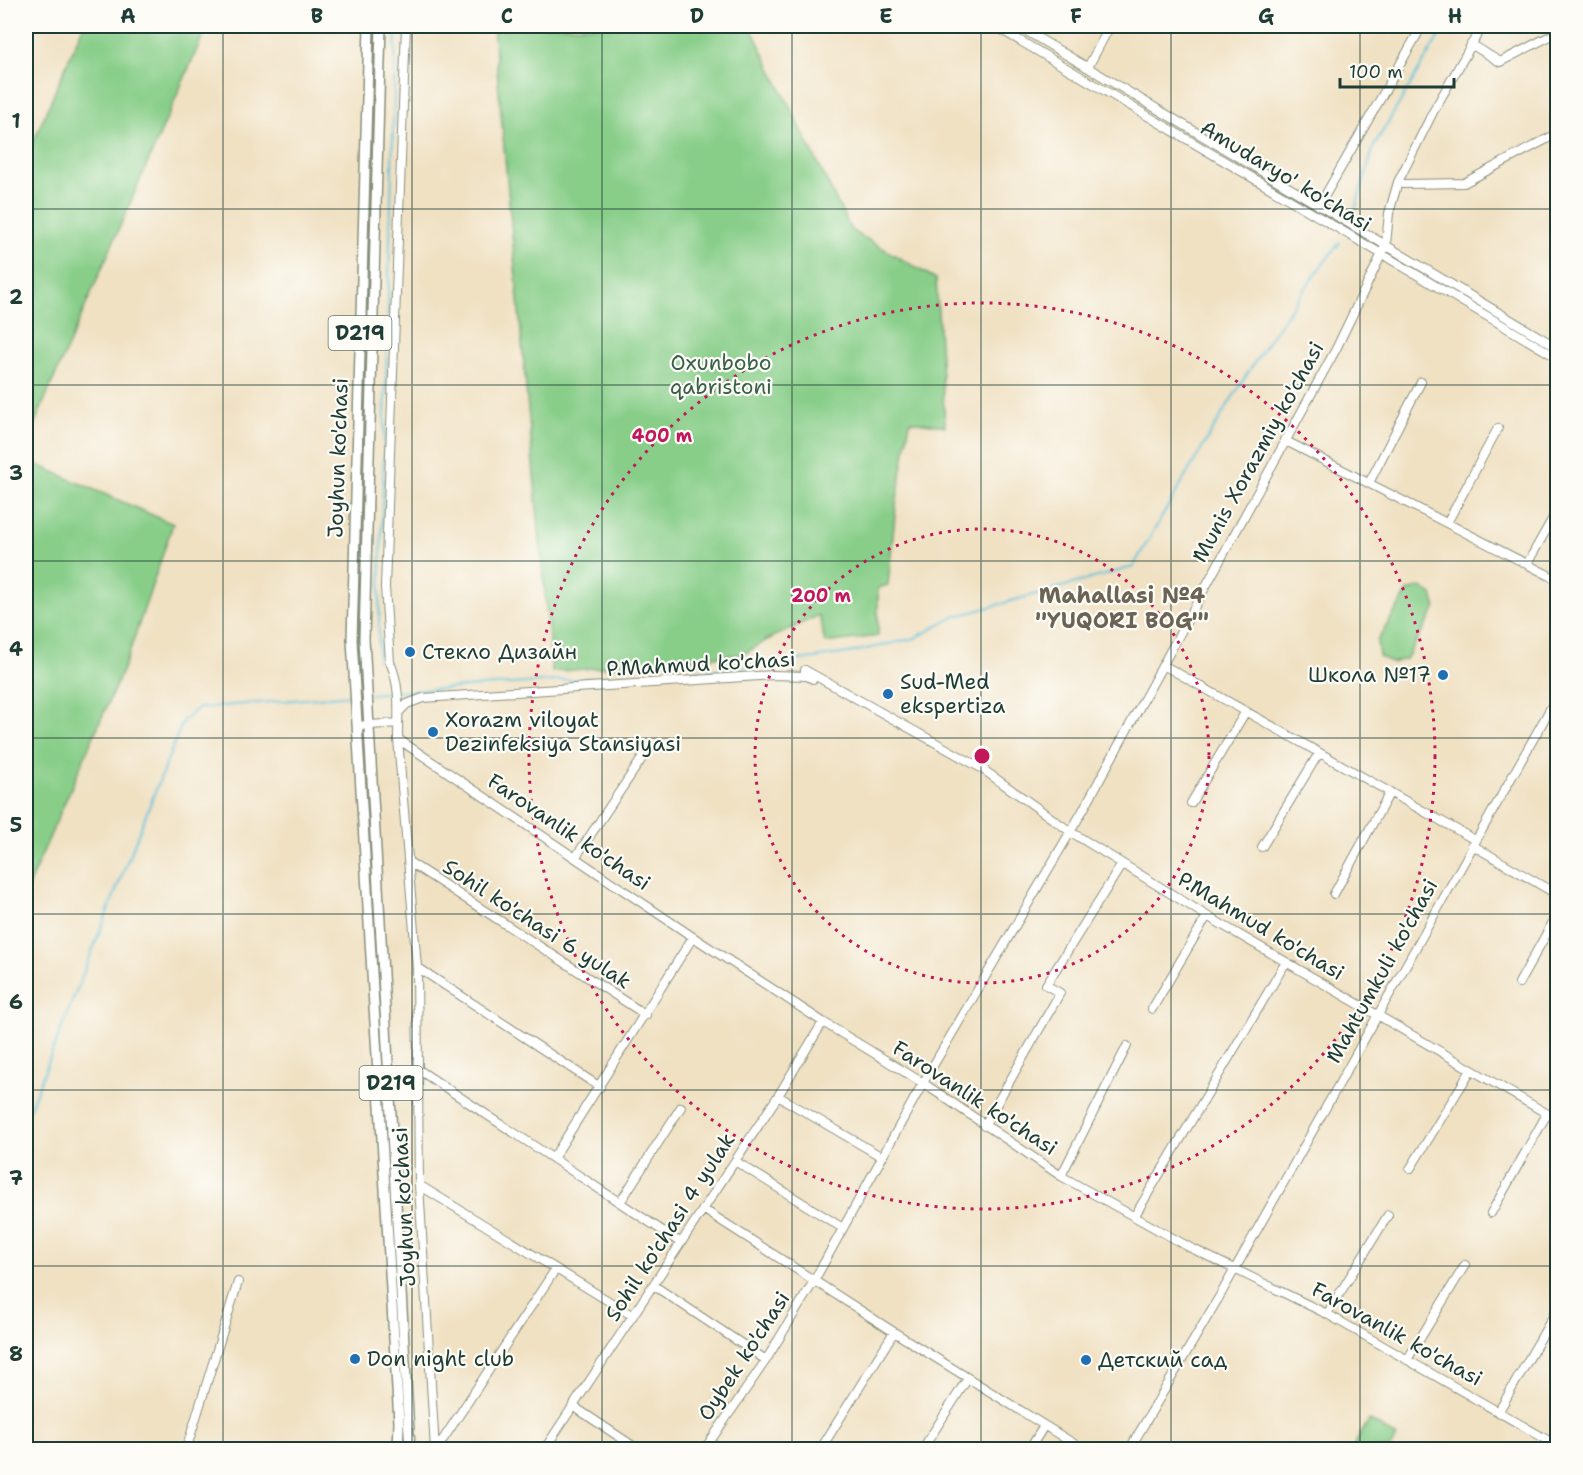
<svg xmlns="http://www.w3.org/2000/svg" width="1583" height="1475" font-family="'Shantell Sans',sans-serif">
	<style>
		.green { fill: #88ce89; stroke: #54865e; stroke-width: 1.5 }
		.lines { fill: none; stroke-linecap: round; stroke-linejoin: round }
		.stream { stroke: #5abfd8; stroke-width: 2 }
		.minor-casing { stroke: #888f7c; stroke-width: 10 }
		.major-casing { stroke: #888f7c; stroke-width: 12 }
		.minor { stroke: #fff; stroke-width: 8 }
		.major { stroke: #fff; stroke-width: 9 }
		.grid { fill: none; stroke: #1f3d34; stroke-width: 1.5; stroke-opacity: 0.55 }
		.ring { fill: none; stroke: #c2185b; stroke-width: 3; stroke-dasharray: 3 6 }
		.poi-dot { fill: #1f6fb2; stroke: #fdfcf7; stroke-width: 2 }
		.labels { text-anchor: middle; stroke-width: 4.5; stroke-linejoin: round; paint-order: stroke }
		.shield { fill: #fdfcf7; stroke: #62766e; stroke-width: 1.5 }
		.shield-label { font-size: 20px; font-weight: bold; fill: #1f3d34 }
		.street-label { font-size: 21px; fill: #1f3d34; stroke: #fdfcf7 }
		.park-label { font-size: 21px; fill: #396149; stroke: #fdfcf7 }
		.poi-label { font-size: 21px; fill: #1f3d34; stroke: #fdfcf7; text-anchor: start }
		.neighbourhood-label { font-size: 22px; font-weight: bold; fill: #6b6455; stroke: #fdfcf7 }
		.centre { fill: #c2185b; stroke: #fdfcf7; stroke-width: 3 }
		.ring-label { font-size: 18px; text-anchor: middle; font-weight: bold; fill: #c2185b; stroke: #fdfcf7; stroke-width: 4.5; stroke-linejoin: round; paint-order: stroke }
		.neatline { fill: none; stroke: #1f3d34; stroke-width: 2 }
		.grid-label { font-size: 20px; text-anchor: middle; font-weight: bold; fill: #1f3d34 }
	</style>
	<rect width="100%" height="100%" fill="#fdfcf7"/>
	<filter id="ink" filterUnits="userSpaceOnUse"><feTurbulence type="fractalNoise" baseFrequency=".0167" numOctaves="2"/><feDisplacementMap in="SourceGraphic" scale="12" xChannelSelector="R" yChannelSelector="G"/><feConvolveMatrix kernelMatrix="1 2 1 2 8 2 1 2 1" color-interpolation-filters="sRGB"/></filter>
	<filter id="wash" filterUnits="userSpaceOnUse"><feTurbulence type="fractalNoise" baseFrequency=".008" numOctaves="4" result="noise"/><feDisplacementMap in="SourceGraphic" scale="24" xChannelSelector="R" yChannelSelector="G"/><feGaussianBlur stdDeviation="1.35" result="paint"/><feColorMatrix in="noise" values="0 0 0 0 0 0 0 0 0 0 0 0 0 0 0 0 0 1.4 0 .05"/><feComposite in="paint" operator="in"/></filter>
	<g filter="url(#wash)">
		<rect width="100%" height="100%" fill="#f0e1c3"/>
		<path class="green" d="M83 26H207L26 443V159Z
			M493 26H750L851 230 936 279 945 426 910 421 896 505 888 585 878 588V636L825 643 819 615 765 641 744 654 552 672Z
			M26 460 173 524 126 662 26 891Z
			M1420 587 1432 595 1436 608 1406 659 1392 663 1379 656 1377 641 1408 591Z
			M1369 1420 1397 1437 1389 1449H1352Z"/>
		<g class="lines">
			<path class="stream" d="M1352 220 1374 146 1445 26
				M378 660 396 26
				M370 694 750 667 849 653 915 638 954 617 1133 567C1197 456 1260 343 1340 242
				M26 1118 183 721 198 708 352 695"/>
		</g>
	</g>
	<g filter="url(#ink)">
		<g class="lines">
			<defs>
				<path id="minor" d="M406 26 385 587 390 662C401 687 398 712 398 739L417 967 419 1185 435 1450
					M995 26 1558 358
					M1018 26 1558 348
					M1471 44 1500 62 1558 32
					M1088 67 1110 26
					M1403 184 1464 183 1558 133
					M1319 206 1422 26
					M1284 440 1558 580
					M1369 483 1421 382
					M1447 523 1498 428
					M1527 564 1558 509
					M1163 665 1475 840
					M805 670 981 768 1071 832 1207 916 1558 1120
					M400 711 407 704 423 698 773 675 807 676 813 679
					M357 726 398 723
					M398 739 693 937 823 1022 923 1083 1061 1176 1189 1247 1327 1314 1558 1446
					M1191 803 1246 711
					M1472 845 1558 895
					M1262 847 1319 753
					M575 858 649 748
					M409 862 646 1015
					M1334 894 1390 792
					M417 967 600 1087
					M1519 983 1558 913
					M1152 1009 1207 916
					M416 1068 681 1243
					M778 1096 882 1157
					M984 1126 1060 993 1046 985 1122 864
					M554 1157 693 937
					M735 1161 841 1227
					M1410 1169 1471 1070
					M1061 1176 1127 1046
					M419 1185 633 1316
					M621 1201 681 1107
					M703 1209 894 1332 1084 1450
					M1491 1213 1547 1114
					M1134 1217 1286 962
					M653 1285 766 1360
					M1327 1314 1388 1215
					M1407 1360 1465 1265
					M573 1406 639 1450
					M1499 1411 1558 1308
					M186 1450 238 1282
					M436 1450 555 1270
					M544 1450 778 1096 823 1022
					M704 1450 766 1360 814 1281 923 1083 1082 812 1336 349 1386 245 1389 213 1398 182 1433 112 1482 26
					M820 1450 894 1332
					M922 1450 968 1378
					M1029 1450 1044 1426
					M1129 1450 1222 1292 1558 695"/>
				<path id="major" d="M369 26 352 640 399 1422 398 1450
					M381 26 364 639 410 1450"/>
			</defs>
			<use href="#minor" class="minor-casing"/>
			<use href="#major" class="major-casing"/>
			<use href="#minor" class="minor"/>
			<use href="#major" class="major"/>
		</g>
	</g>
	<path class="grid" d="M223 26V1450M412 26V1450M602 26V1450M792 26V1450M981 26V1450M1171 26V1450M1360 26V1450M26 209H1558M26 385H1558M26 561H1558M26 738H1558M26 914H1558M26 1090H1558M26 1266H1558"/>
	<g class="ring">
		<circle cx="982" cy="756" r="227"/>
		<circle cx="982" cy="756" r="453"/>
	</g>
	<g class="poi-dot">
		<circle cx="410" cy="652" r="6"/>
		<circle cx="1443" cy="675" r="6"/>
		<circle cx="888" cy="694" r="6"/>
		<circle cx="433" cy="732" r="6"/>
		<circle cx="355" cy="1359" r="6"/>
		<circle cx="1086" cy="1360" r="6"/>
	</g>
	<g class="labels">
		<g class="shield">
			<rect x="328.5" y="316" width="63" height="34" rx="4.5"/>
			<rect x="359.5" y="1066" width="63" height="34" rx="4.5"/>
		</g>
		<g class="shield-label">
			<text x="360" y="340">D219</text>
			<text x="391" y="1090">D219</text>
		</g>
		<g class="street-label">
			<text transform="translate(1286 176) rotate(31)" y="7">Amudaryo' ko'chasi</text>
			<text transform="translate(1258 452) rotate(-61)" y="7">Munis Xorazmiy ko'chasi</text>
			<text transform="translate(338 458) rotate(-88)" y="7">Joyhun ko'chasi</text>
			<text transform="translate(701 664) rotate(-3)" y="7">P.Mahmud ko'chasi</text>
			<text transform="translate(569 832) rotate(34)" y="7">Farovanlik ko'chasi</text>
			<text transform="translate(537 924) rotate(33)" y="7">Sohil ko'chasi 6 yulak</text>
			<text transform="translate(1261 926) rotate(31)" y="7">P.Mahmud ko'chasi</text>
			<text transform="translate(1382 971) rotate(-61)" y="7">Mahtumkuli ko'chasi</text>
			<text transform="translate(975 1098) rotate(33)" y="7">Farovanlik ko'chasi</text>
			<text transform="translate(404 1207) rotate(-93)" y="7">Joyhun ko'chasi</text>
			<text transform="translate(670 1227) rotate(-57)" y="7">Sohil ko'chasi 4 yulak</text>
			<text transform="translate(1397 1334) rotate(29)" y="7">Farovanlik ko'chasi</text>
			<text transform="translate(744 1356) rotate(-57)" y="7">Oybek ko'chasi</text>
		</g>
		<g class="park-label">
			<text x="721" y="370">Oxunbobo<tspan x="721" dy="24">qabristoni</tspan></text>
		</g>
		<g class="poi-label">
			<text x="422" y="659">Стекло Дизайн</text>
			<text x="1431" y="682" text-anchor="end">Школа №17</text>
			<text x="900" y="689">Sud-Med<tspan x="900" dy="24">ekspertiza</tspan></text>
			<text x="445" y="727">Xorazm viloyat<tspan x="445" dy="24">Dezinfeksiya Stansiyasi</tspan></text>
			<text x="367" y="1366">Don night club</text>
			<text x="1098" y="1367">Детский сад</text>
		</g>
		<g class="neighbourhood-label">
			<text x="1122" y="603">Mahallasi №4<tspan x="1122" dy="25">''YUQORI BOG'"</tspan></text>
		</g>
	</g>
	<circle cx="982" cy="756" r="9" class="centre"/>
	<g class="ring-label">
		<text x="662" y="442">400 m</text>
		<text x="821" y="602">200 m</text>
	</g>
	<rect width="1583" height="1475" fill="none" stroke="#fdfcf7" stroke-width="66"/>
	<path d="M1340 78v9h114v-9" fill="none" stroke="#1f3d34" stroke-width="3"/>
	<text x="1349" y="78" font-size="18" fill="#1f3d34" stroke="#fdfcf7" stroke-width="4.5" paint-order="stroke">100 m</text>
	<rect x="33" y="33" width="1517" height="1409" class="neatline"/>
	<g class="grid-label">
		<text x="128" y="23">A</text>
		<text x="317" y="23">B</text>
		<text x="507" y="23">C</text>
		<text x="697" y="23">D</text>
		<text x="886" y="23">E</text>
		<text x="1076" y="23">F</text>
		<text x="1266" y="23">G</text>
		<text x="1455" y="23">H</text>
		<text x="16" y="128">1</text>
		<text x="16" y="304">2</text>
		<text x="16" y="480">3</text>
		<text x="16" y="656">4</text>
		<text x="16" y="832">5</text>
		<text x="16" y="1009">6</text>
		<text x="16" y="1185">7</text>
		<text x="16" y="1361">8</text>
	</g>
</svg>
